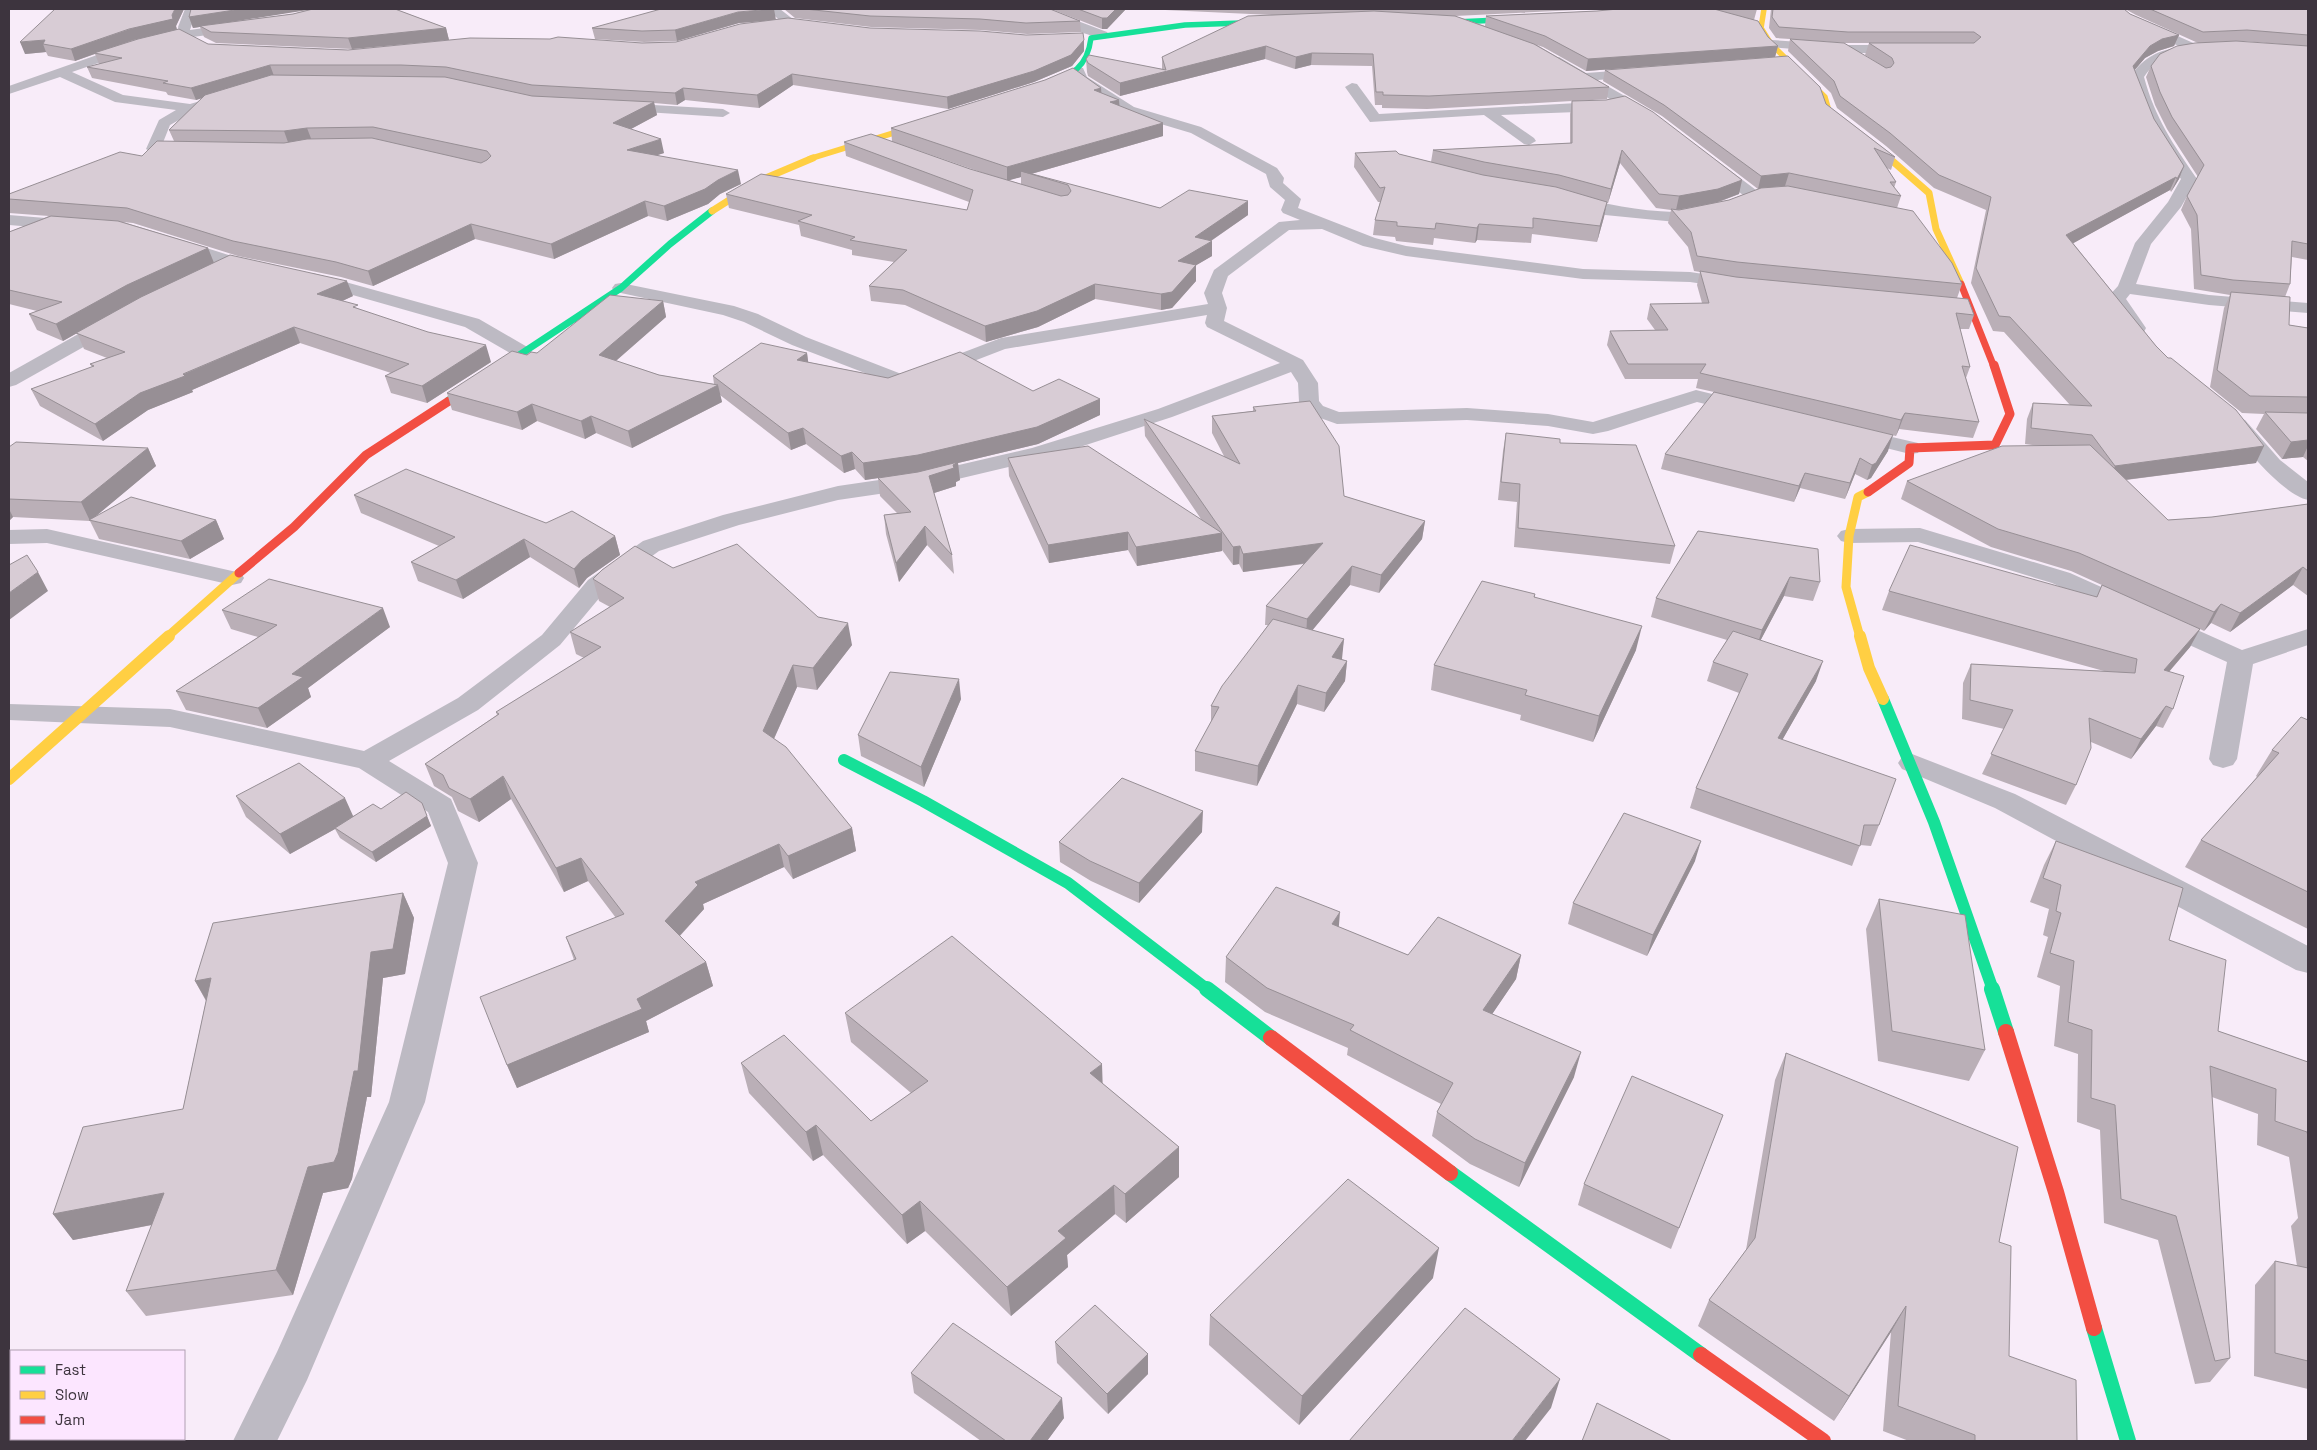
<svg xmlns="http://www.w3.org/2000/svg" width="2317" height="1450" font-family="'Space Grotesk',sans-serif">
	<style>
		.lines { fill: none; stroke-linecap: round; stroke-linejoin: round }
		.street { fill: #bdbac3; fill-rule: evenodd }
		.fast-far4 { stroke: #16e098; stroke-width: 5.5 }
		.fast-far3 { stroke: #16e098; stroke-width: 7 }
		.fast-far2 { stroke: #16e098; stroke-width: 9 }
		.fast-far1 { stroke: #16e098; stroke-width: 12 }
		.fast { stroke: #16e098; stroke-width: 16 }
		.slow-far3 { stroke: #ffcf43; stroke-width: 5.5 }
		.slow-far2 { stroke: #ffcf43; stroke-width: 7 }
		.slow-far1 { stroke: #ffcf43; stroke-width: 9 }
		.slow { stroke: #ffcf43; stroke-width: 12 }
		.jam-far2 { stroke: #f24e42; stroke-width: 7 }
		.jam-far1 { stroke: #f24e42; stroke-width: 9 }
		.jam { stroke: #f24e42; stroke-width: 16 }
		.wall { fill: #baafb7; fill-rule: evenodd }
		.shaded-wall { fill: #978f95 }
		.building { fill: #d8ccd5; stroke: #978f95 }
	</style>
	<rect width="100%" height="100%" fill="#f8ecf9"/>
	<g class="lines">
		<path class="street" d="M185 9H197L190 30 238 23 244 27 238 31 185 38 142 48 72 72 123 95 190 104 228 93 233 94 235 97 233 100 195 111 170 125 162 145 188 147 190 150 188 153H153L146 149 159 120 176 110 115 102 60 77 9 94V86L134 42 179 32 178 27Z
			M767 9H780L794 20 820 23 826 27 820 31 786 26Z
			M1031 9H1046L1107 32 1109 35 1107 38C1096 40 1039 18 1031 9Z
			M2109 9H2122L2135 17 2200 46 2202 49 2200 52C2177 57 2158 55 2144 77 2155 118 2173 144 2197 179L2181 207 2151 244 2136 284 2209 295 2308 303V313L2209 305 2130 294 2126 299 2146 328 2144 332 2137 334 2130 332 2107 298 2118 286 2135 243 2168 202 2181 179C2157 148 2140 115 2130 77 2144 57 2158 50 2181 47L2127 23Z
			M1771 40 1845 45H1904L1910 49 1904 53H1845L1767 47 1765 44 1767 41Z
			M1559 57 1586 73 1641 69 1648 73 1641 77 1597 80 1630 99 1632 102 1630 105 1604 111 1501 115 1534 138 1536 141 1529 145 1524 144 1484 115 1370 122 1345 87 1352 83 1357 84 1379 114 1613 101 1554 64 1553 61Z
			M1078 67 1083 68 1087 77 1134 107 1201 127 1277 168 1284 178 1283 183 1301 199 1298 208 1375 238 1406 246 1583 269 1690 272 1737 279 1743 280 1746 284 1743 288 1737 289 1690 282 1583 279 1406 256 1363 246 1322 229 1289 230 1228 276 1222 293 1227 308 1224 321 1303 360 1318 383 1319 401 1323 406 1339 412 1467 408 1548 414 1593 422 1696 390 1753 404 1756 408 1753 412 1746 414 1697 402 1608 431 1593 434 1548 426 1467 420 1337 424 1309 414 1299 402 1298 383 1291 372 1172 417 1046 458 920 488 838 500 739 525 659 551 606 590 560 645 478 710 389 761 451 799 478 863 425 1102 307 1380 277 1441H233L277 1352 389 1102 448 863 428 812 359 768 170 727 9 720V704L170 709 364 751 458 698 542 635 588 580 643 541 723 515 838 486 920 474 1032 448 1158 409 1280 363 1207 327 1205 323 1207 315 1005 349 904 388 792 345 744 322 723 315 621 293 615 292 612 288 615 284 621 283 734 306 758 314 806 337 904 375 1001 338 1208 304 1204 293 1214 270 1279 222 1300 220 1283 213 1281 210 1285 200 1270 187 1266 174 1191 133 1124 113 1077 82 1071 71Z
			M619 103 723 109 730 113 723 117 614 110 612 107 614 104Z
			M1711 158 1716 160 1760 193 1762 196 1760 199H1748L1706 166 1703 163Z
			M1570 195C1604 204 1639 211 1674 212 1687 212 1700 204 1713 208L1715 211 1713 214 1676 222 1605 215 1564 203 1562 200 1564 197Z
			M9 215 70 220 76 222 78 225 76 228 70 230 9 225Z
			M175 238 238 258 265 263 268 267 265 271C244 276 191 254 169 247L167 243 169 239Z
			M313 273 479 319 529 348 532 352 529 356 522 358 515 356 465 327 307 282 304 278 307 274Z
			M112 317 119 319 121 323 119 327 16 385 9 387V373L105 319Z
			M2238 418 2245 420 2280 460 2308 482V500C2282 494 2243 446 2228 424L2231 420Z
			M1853 428 1918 443 1921 448 1918 453 1910 454 1846 438 1842 434 1846 430Z
			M1920 528 2070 573 2242 650 2308 629V645L2253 664 2237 759 2233 765 2223 768 2213 765 2209 759 2227 662 2052 583 1918 542 1849 543 1841 541 1837 536 1841 531 1849 529Z
			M47 529 241 573 244 578 241 583 232 585 47 543 9 544V530Z
			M1912 754 2015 794 2308 946V973L2296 970 1995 808 1902 769 1898 763 1902 757Z"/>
		<path class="fast-far4" d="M1432 20 1455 22 1521 19
			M1043 86C1070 75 1087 70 1091 38L1185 25 1269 22"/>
		<path class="fast-far3" d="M501 367 621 288 670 244 712 211"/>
		<path class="fast-far2" d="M449 401 503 365"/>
		<path class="fast-far1" d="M1883 699 1934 822 1993 990
			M844 760 923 801 1068 883 1208 990"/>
		<path class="fast" d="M1207 989 1271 1038
			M1992 989 2006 1032
			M1450 1173 1701 1355
			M2094 1328 2128 1441"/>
		<path class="slow-far3" d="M1764 9 1761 28 1771 44 1825 97 1829 111 1891 159
			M809 159 926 123"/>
		<path class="slow-far2" d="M1889 158 1929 193 1936 229 1961 284
			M712 211 761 180 813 158"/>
		<path class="slow-far1" d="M167 637 239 573
			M1860 637 1846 587 1849 536 1858 497 1868 492"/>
		<path class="slow" d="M1860 636 1869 668 1883 699
			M9 779 169 636"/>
		<path class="jam-far2" d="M1961 284 1994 367"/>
		<path class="jam-far1" d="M1868 492 1909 463 1910 448 1995 445 2010 414 1994 365
			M239 573 294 527 366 455 449 401"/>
		<path class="jam" d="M2006 1032 2056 1192 2094 1328
			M1271 1038 1450 1173
			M1701 1355 1823 1441"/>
	</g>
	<path class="wall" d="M55 9H184L176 26 177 29 208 44 348 50 676 42 776 20 739 23 677 41 644 42 595 39 592 28 776 20 870 28 1084 51 1072 66 1034 82 948 109 793 85 759 108 685 100 677 105 654 103 657 115 631 129 664 153 657 155 741 184 720 194 708 204 667 221 648 216 554 259 475 239 373 286 341 277 238 256 133 223 123 222 208 248 214 263 353 296 342 301 359 309 491 362 427 403 391 393 385 376 391 373 300 343 192 390 193 392 148 410 103 441 40 406 31 389 92 367 90 364 107 358 84 349 77 333 63 341 37 330 29 314 37 311 9 304V232L49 216 9 213V214V194L142 156 174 141 169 130 202 98 196 100 168 95 166 92 92 78 87 67 99 64 95 54 75 61 48 56 46 52 25 54ZM360 76H404L419 77Z
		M191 9H395L446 28 449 40 352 49 216 43 204 37 200 27 193 28 189 17ZM311 9 293 14 226 22Z
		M784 9H1050L1080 21 1081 32 1027 34 981 30 871 27 795 18Z
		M1051 9H1126L1107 29H1102Z
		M1144 9H1598L1455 16 1485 26 1486 16 1597 11 1618 9H1757L1754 20 1768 37 1778 46 1775 57 1826 104 1895 157 1891 170 1887 168 1896 182 1894 188 1901 196 1897 208 1962 284 1957 298 1974 315 1969 329H1960L1970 367 1966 378 1979 422 1973 438 1899 429 1896 436 1859 427 1888 451 1871 478 1867 480 1855 474 1845 499 1800 488 1794 502 1661 469 1665 454 1714 392 1696 388 1698 379H1625L1607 345 1610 331 1655 330 1647 319 1650 304 1702 303 1697 285 1700 272 1694 271 1688 247 1668 223 1671 210 1656 208 1620 163 1608 203H1607L1604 217 1597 242 1532 234 1531 243 1477 240 1475 243 1434 238 1433 245 1396 241 1395 237 1373 235 1375 220 1380 202H1378L1354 167 1355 153 1399 154 1431 162 1433 150 1570 143V114L1572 101 1427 109 1382 108V105H1375L1372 66 1311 65 1295 69 1265 59 1120 96 1088 76 1087 72 1086 59 1162 69V57L1272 15ZM1537 45 1543 47 1586 71 1679 64 1605 70 1603 81 1662 116 1758 189 1729 200 1719 202 1739 194 1742 180 1578 101 1607 99 1609 87Z
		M1771 9H2124L2130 14 2179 35 2174 46 2158 51 2145 58 2134 70 2154 119 2184 166 2179 179 2171 192 2170 190 2073 243 2156 346 2256 463 2126 480 2168 520 2212 517 2308 504V596L2293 585 2230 632 2211 623 2204 631 2200 629 2190 647 2169 672 2173 709 2163 728 2156 726 2131 759 2091 742 2076 785 2066 805 1982 774 2004 729 1962 719 1963 683 1971 664 2104 671 1882 610 1889 591 2096 597 2102 585 2104 586 2071 571 1991 547 1901 499 1907 481 2041 446 2025 444 2027 419 2033 403 2070 405 2004 332 1993 331 1971 283 1986 210 1934 188 1886 146 1837 108 1831 93 1788 51 1790 39 1776 38 1769 28ZM1815 41 1845 43H1970H1869L1865 55 1884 67Z
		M2125 9H2308V260L2292 257 2290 284 2285 297 2289 325 2308 328V461L2303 457 2282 459 2256 429 2264 414 2242 413 2210 387 2224 308 2230 295 2194 289 2191 229 2181 210 2187 196 2198 177 2167 129 2155 105 2146 77 2151 66 2198 43 2136 15ZM2242 41 2279 44 2225 42Z
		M1101 93 1119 106 1163 123V136L1031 174 1160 208 1248 215 1211 241 1212 256 1196 265V281L1172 308 1161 310 1095 299 1038 327 986 342 905 305 871 301 869 286 894 262 852 255V250L801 236 799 225 729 208 726 194 967 210 969 202 846 156 844 142 892 141 891 128ZM897 143 992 176 970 169ZM1021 177V184L1008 180Z
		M663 301 666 317 616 361 659 375 714 384 713 376 807 353 808 362 888 378 1033 391 1100 415 1038 444 958 463 960 480 956 482V486L934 493 952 555 954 574 927 545 899 582 886 534 884 515 897 513 880 496 878 478 865 480 855 469 844 473 806 444 791 450 720 395 722 402 632 448 596 433 585 439 537 421 522 430 452 410 447 393 527 355 537 353Z
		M1253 407 1344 496 1425 521 1422 539 1379 593 1350 585 1312 630 1344 639 1341 659 1347 661 1345 681 1324 712 1297 704 1257 786 1195 771V751L1211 723V706L1268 625H1265L1266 606 1304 564 1243 572 1239 564 1233 565 1222 550V551L1137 566 1128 550 1049 563 1009 476 1008 458 1201 519 1145 436 1144 419 1225 458 1212 433V416L1253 411Z
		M1506 433 1675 546 1670 564 1514 547 1517 502 1498 500 1503 451Z
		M9 447 148 448 156 466 95 517 216 520 224 539 190 559 99 539 90 521 13 517 9 521Z
		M354 495 546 523 615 536 620 555 587 578 579 588 530 557 463 599 418 581 411 562 439 546 361 513Z
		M1698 531 1820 582 1813 601 1784 596 1760 641 1816 681 1782 740 1879 825 1871 846 1860 845 1852 866 1690 808 1696 788 1739 693 1707 681 1713 662 1727 640 1651 617 1656 598Z
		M673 568 818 617 852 645 817 690 797 687 774 739 852 828 856 851 793 879 784 867 703 904 704 909 680 936 706 962 713 986 646 1021 649 1032 517 1088 507 1065 574 960 566 937 616 918 588 881 564 892 511 799 479 822 458 811 452 797 434 786 425 764 497 715 496 712 584 658 576 654 570 632 610 607 599 601 593 579Z
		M1535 594V597L1636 650 1593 742 1520 720 1521 715 1431 690 1434 665Z
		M222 610 390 627 308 688 311 697 267 728 186 710 176 691 258 637 231 629Z
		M961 699 924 787 861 756 858 735Z
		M2308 720V929L2185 867 2201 840 2257 777 2256 776 2272 750Z
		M236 796 353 816 381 809 422 803 431 826 376 862 340 838 335 829 290 854 246 817Z
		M1202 832 1139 903 1091 881 1060 862 1059 842Z
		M2056 841 2169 940 2218 1031 2308 1062V1389L2254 1376 2255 1285 2275 1261 2297 1266 2291 1226 2298 1218 2289 1157 2257 1145 2258 1114 2212 1097 2230 1358 2210 1382 2195 1384 2158 1240 2104 1223 2100 1130 2077 1122 2078 1054 2054 1046 2060 986 2037 977 2048 937 2043 935 2049 909 2030 902 2044 865Z
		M1695 861 1647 956 1568 924 1573 903Z
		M403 893 414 918 405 974 383 978 371 1097H367L352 1179 348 1188 323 1193 293 1295 146 1316 126 1291 152 1225 73 1240 53 1214 183 1109 206 1001 195 981Z
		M1879 899 1985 1050 1969 1081 1878 1061 1866 929Z
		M1339 927 1408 955H1521L1516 979 1492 1014 1574 1077 1519 1187 1470 1164 1432 1136 1437 1112 1441 1104 1347 1055 1348 1048 1265 1012 1225 982 1226 957Z
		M845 1013 1103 1084 1179 1147V1177L1126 1223 1115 1214 1067 1255 1068 1267 1011 1316 925 1231 907 1244 823 1155 813 1161 749 1093 741 1063 871 1121 911 1093 851 1042Z
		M1786 1053 1999 1242 2009 1356 2077 1441H1909L1883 1431 1891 1332 1834 1421 1698 1326 1709 1300 1746 1250 1775 1080Z
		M1723 1115 1671 1249 1578 1205 1584 1184Z
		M1433 1278 1299 1425 1209 1345 1210 1315Z
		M1055 1342 1148 1354V1374L1108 1414 1057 1363Z
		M911 1373 1064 1418 1047 1441H981L914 1393Z"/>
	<path class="shaded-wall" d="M175 9H184L176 26 177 31 133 40 75 61 71 49 172 15Z
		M241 9H314L193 28 189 17Z
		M774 9 776 20 739 23 677 41 675 30 738 12Z
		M1116 9H1126L1107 29H1102V18Z
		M446 28 449 40 352 49 348 38Z
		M2179 35 2174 46 2158 51 2145 58 2128 78 2133 66 2150 46 2162 39Z
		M45 40 43 44 46 52 25 54 20 42Z
		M1084 40V51L1072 66 1034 82 948 109 947 97Z
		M1266 46 1265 59 1120 96V83Z
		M1778 46 1775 57 1586 71 1588 59Z
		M1312 53 1311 65 1295 69 1296 57Z
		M270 65 274 76 196 100 191 88Z
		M792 74 793 85 759 108 757 95Z
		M683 88 685 100 677 105 675 93Z
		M1101 88 1102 100 1094 90Z
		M1119 100 1120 112 1110 102Z
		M654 102 657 115 616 137 613 123Z
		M1163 123V136L1031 174 1021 171V177L1007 181V167Z
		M307 128 312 141 289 145 284 131Z
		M661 139 664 153 630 164 627 150Z
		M1622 150 1620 163 1608 203 1611 189Z
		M2184 166 2179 179 2171 192 2177 179Z
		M738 170 741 184 720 194 708 204 667 221 664 206Z
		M1789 173 1785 186 1758 189 1761 176Z
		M2176 177 2170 190 2061 250 2066 235Z
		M1742 180 1739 194 1715 203 1676 210 1679 196Z
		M645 201 648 216 554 259 551 244Z
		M1248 201V215L1199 249 1212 241V256L1178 276V261L1195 237Z
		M1607 202 1604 217 1597 242 1600 226Z
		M471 224 475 239 373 286 368 271Z
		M1479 224 1477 240 1475 243 1477 228Z
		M208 248 214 263 134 301 63 341 56 324 127 285Z
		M1196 265V281L1172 308 1161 310V294Z
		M347 281 353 296 323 310 317 294Z
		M1095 284V299L1038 327 986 342 985 326Z
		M663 301 666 317 603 372 599 355Z
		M294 327 300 343 192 390 193 392 148 410 103 441 95 424 140 393Z
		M486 345 491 362 427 403 422 386Z
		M807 353 809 368 797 360Z
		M718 385 722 402 632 448 628 431Z
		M1100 399V415L1038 444 958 463 960 480 956 482V486L931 494 920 472 865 480 863 463Z
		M532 404 537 421 522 430 517 412Z
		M1905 413 1899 429 1896 436 1901 420Z
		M591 416 596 433 585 439 581 421Z
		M803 428 806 444 791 450 788 433Z
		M1893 435 1888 451 1871 478 1867 480 1872 465Z
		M2308 440V446L2303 457 2282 459 2291 442Z
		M2264 446 2256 463 2108 482 2115 466Z
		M148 448 156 466 90 521 81 502Z
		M852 452 855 469 844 473 841 456Z
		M1860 458 1855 474 1845 499 1850 483Z
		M1805 473 1800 488 1794 502 1799 486Z
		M9 509 13 517 9 521Z
		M216 520 224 539 190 559 181 541Z
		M1425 521 1422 539 1379 593 1381 575Z
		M925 526 927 545 899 582 896 563Z
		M1128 532V550L1049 563 1048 545Z
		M1222 533V551L1137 566 1136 547Z
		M615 536 620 555 587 578 579 588 574 569 582 560Z
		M524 539 530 557 463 599 456 580Z
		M1323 543 1321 561 1243 572V554Z
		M1240 546 1239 564 1233 565V547Z
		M1352 566 1350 585 1306 638 1307 619Z
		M2303 567 2293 585 2230 632 2240 613Z
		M38 572 48 591 9 620V593Z
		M1790 577 1784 596 1756 649 1762 630Z
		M2221 604 2211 623 2204 631 2214 612Z
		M383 608 390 627 308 688 311 697 267 728 258 708 292 674Z
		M848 623 852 645 817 690 813 668Z
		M1642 626 1636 650 1593 742 1599 716Z
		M2200 629 2190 647 2154 689 2164 670Z
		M1344 639 1342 659 1330 676 1332 657Z
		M1347 661 1345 681 1324 712 1326 693Z
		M1823 661 1816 681 1772 758 1778 738Z
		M793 665 797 687 767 754 763 731Z
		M959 679 961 699 924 787 921 767Z
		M1298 685 1297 704 1257 786 1258 766Z
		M2166 706 2156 726 2131 759 2141 739Z
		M503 776 511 799 479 822 470 799Z
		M345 798 354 818 335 828V829L290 854 280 834Z
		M1203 811 1202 832 1139 903V883Z
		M427 816 431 826 376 862 372 852Z
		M852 828 856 851 793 879 788 856Z
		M1701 841 1695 861 1647 956 1653 935Z
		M779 844 784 867 703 904 704 909 672 944 665 921 695 882Z
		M581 858 588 881 564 892 556 868Z
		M403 893 414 918 405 974 383 978 371 1097H367L352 1179 348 1188 323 1193 293 1295 276 1270 308 1167 371 952Z
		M1340 912 1338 937 1332 924Z
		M1521 955 1516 979 1478 1035 1483 1010Z
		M706 962 713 986 646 1021 649 1032 517 1088 507 1065Z
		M211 978 210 1007 195 981Z
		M1581 1052 1574 1077 1519 1187 1525 1163Z
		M1102 1064 1103 1094 1090 1073Z
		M816 1125 823 1155 813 1161 806 1132Z
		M1179 1147V1177L1126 1223 1125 1194Z
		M1114 1185 1115 1214 1067 1255 1068 1267 1011 1316 1007 1287 1058 1231Z
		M164 1193 182 1219 73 1240 53 1214Z
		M920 1201 925 1231 907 1244 902 1215Z
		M1439 1248 1433 1278 1299 1425 1302 1396Z
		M1906 1306 1891 1332 1834 1421 1849 1396Z
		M1148 1354V1374L1108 1414 1107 1394Z
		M1560 1379 1551 1408 1525 1441H1512Z
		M1062 1398 1064 1418 1047 1441H1030Z"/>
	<path class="building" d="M55 9H175L172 15 173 19 129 29 71 49 43 44 45 40 20 42Z
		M191 9H241L189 17Z
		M313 9H395L446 28 348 38 211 32 200 26 293 14Z
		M661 9H773L738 12 675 30 642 31 592 28Z
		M805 9H1050L1080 21 1026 23 980 19 870 16Z
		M1078 9H1116L1107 18H1102Z
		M1618 9H1714L1758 21 1768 37 1778 46 1588 59 1545 36 1486 16 1597 11Z
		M1773 9H2124L2130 14 2179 35 2162 39 2150 46 2133 66 2154 119 2184 166 2177 179 2176 177 2066 235 2156 346 2168 358H2171L2236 410 2264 446 2115 466 2092 435 2031 428 2033 403 2092 406 2010 317 1999 316 1976 268 1991 197 1939 175 1890 133 1840 96 1834 81 1790 39 1844 43 1886 68 1891 67 1894 63 1892 58 1869 43H1974L1981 37 1974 32H1848L1779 27 1772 17Z
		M2150 9H2308V35L2247 30 2203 32Z
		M1374 11 1455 16 1534 44 1609 87 1429 96 1383 95V92H1376L1373 54 1312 53 1296 57 1266 46 1120 83 1088 63 1086 59 1089 55 1166 70 1162 57 1248 16Z
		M788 18 870 28 980 31 1026 35 1083 33 1084 40 1071 55 1034 71 947 97 792 74 757 95 683 88 675 93 532 85 446 67 401 65H270L191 88 163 83 168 81 87 67 122 58 94 53 138 39 179 29 208 44 348 50 470 38 550 39 558 37 642 43 676 42 740 24Z
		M2236 41 2308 46V244L2292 241 2290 284 2233 280 2201 275 2197 215 2187 196 2204 165 2172 117 2160 92 2151 66 2160 54 2177 46 2195 43Z
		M1788 56 1820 87 1826 104 1895 157 1874 148 1896 182H1890L1901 196 1789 173 1761 176 1664 105 1605 70Z
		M1073 68 1101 88 1094 90 1119 100 1110 102 1163 123 1007 167 891 128 1045 80Z
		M271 75 445 77 532 96 654 102 613 123 661 139 627 150 738 170 718 180 705 189 664 206 645 201 551 244 471 224 368 271 336 262 233 241 127 208 9 199V194L120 152 142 156 157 141 284 143 307 139 372 138 481 163 487 160 491 156 487 151 373 127 307 128 284 131 169 130 205 95Z
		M1625 96 1653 112 1742 180 1718 189 1679 196 1659 194 1622 150 1611 189 1559 175 1484 162 1433 150 1572 143V101L1606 100Z
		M871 134 970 169 1061 196 1068 195 1071 191 1068 185 1021 171 1160 208 1189 190 1248 201 1195 237 1212 241 1178 261 1196 265 1172 292 1161 294 1095 284 1037 311 985 326 903 290 869 286 907 250 850 240 855 237 798 221 812 215 726 194 761 174 967 210 973 190 844 142Z
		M1396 151 1399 154 1483 175 1556 187 1607 202 1600 226 1533 218V228L1479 224 1477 228 1436 223 1435 229 1397 226V222L1375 220 1385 187 1380 188 1355 153Z
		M1788 186 1913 211 1952 263 1962 284 1737 262 1697 256 1691 232 1671 209 1679 210 1729 200 1761 188Z
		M51 216 118 221 208 248 127 285 56 324 29 314 62 302 9 290V232Z
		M230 255 347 281 317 294 358 305 353 307 428 332 486 345 422 386 385 376 409 364 294 327 183 374 185 376 140 393 95 424 31 389 94 366 90 364 125 352 76 333 141 297Z
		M1700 271 1736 277 1968 299 1974 315 1956 313 1970 367 1962 366 1979 422 1905 413 1901 420 1700 373 1706 364H1628L1610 331 1668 330 1650 304 1709 303Z
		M2231 292 2290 297 2289 325 2308 328V397L2250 396 2217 370Z
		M610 295 663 301 599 355 659 375 718 385 628 431 591 416 581 421 532 404 517 412 447 393 512 351 527 355 531 352 537 353Z
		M761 343 807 353 797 360 888 378 960 352 1033 391 1059 379 1100 399 1037 427 918 455 863 463 852 452 841 456 803 428 788 433 713 376Z
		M1714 392 1893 435 1876 463 1872 465 1860 458 1850 483 1805 473 1799 486 1665 454Z
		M1310 401 1339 446 1344 496 1425 521 1381 575 1352 566 1307 619 1266 606 1323 543 1243 554 1240 546 1233 547 1144 419 1240 464 1212 416 1256 411 1253 407Z
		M2265 412 2308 413V440L2291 442Z
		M1506 433 1560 439V443L1636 445 1675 546 1518 528 1520 484 1501 482Z
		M16 442 148 448 81 502 9 499V447Z
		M2090 445 2168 520 2212 517 2308 504V571L2303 567 2240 613 2221 604 2214 612 2079 553 1998 529 1907 481 2002 446Z
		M1088 446 1222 533 1136 547 1128 532 1048 545 1008 458Z
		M958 462 953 465 954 468 929 476 952 555 925 526 896 563 884 515 911 512 878 478 918 472Z
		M406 469 546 523 572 511 615 536 582 560 574 569 524 539 456 580 411 562 455 537 354 495Z
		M131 497 216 520 181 541 89 520Z
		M1698 531 1818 549 1820 582 1790 577 1762 630 1656 598Z
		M737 544 818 617 848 623 813 668 793 665 763 731 786 747 852 828 788 856 779 844 695 882 698 885 665 921 706 962 637 999 642 1009 507 1065 480 997 576 959 566 937 624 914 581 858 556 868 503 776 470 799 449 788 443 775 425 764 499 714 496 712 601 647 570 632 624 598 593 579 602 570 635 546 673 568Z
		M1910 545 2097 597 2102 585 2200 629 2164 670 2184 676 2173 709 2166 706 2141 739 2089 718 2091 748 2076 785 1991 754 2013 710 1970 700 1971 664 2135 673 2137 659 1889 591Z
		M27 555 38 572 9 593V565Z
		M269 579 383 608 292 674 303 677 258 708 176 691 277 625 222 610Z
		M1482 581 1535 594 1534 597 1642 626 1599 716 1525 695 1527 690 1434 665Z
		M1273 619 1344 639 1332 657 1347 661 1326 693 1298 685 1258 766 1195 751 1219 707 1211 706 1222 686Z
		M1733 631 1823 661 1778 738 1896 779 1879 825H1864L1860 846 1696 788 1748 674 1713 662Z
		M890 672 959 679 921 767 858 735Z
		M2301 717 2308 720V892L2201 840 2279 753 2272 750Z
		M299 763 345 798 280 834 236 796Z
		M1122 778 1203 811 1139 883 1090 861 1059 842Z
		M406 792 422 803 427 816 372 852 335 828 373 804 381 809Z
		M1624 813 1701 841 1653 935 1573 903Z
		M2056 841 2183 888 2169 940 2226 960 2218 1031 2308 1062V1137L2307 1132 2275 1121 2276 1089 2210 1066 2230 1358 2215 1361 2176 1216 2121 1199 2115 1105 2091 1098 2092 1030 2068 1022 2074 961 2050 953 2061 913 2056 911 2061 885 2043 878Z
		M1276 887 1340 912 1332 924 1408 955 1438 917 1521 955 1483 1010 1581 1052 1525 1163 1475 1139 1437 1112 1453 1083 1350 1030 1354 1025 1267 988 1226 957Z
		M403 893 393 949 371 952 358 1071H354L338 1153 334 1162 308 1167 276 1270 126 1291 164 1193 53 1214 83 1127 183 1109 211 978 195 981 213 923Z
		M1879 899 1965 915 1985 1050 1892 1031Z
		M952 936 1102 1064 1090 1073 1179 1147 1125 1194 1114 1185 1058 1231 1066 1238 1007 1287 920 1201 902 1215 816 1125 806 1132 741 1063 784 1035 871 1121 928 1081 845 1013Z
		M1786 1053 2018 1147 1999 1242 2011 1246 2009 1356 2076 1380 2077 1441H1975V1435L1898 1406 1906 1306 1849 1396 1709 1300 1755 1238Z
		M1632 1076 1723 1115 1679 1228 1584 1184Z
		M1348 1179 1439 1248 1302 1396 1210 1315Z
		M2275 1261 2308 1268V1361L2275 1353Z
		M1095 1305 1148 1354 1107 1394 1055 1342Z
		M1465 1308 1560 1379 1512 1441H1349Z
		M953 1323 1062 1398 1030 1441H1006L911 1373Z
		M1597 1403 1672 1441H1582Z"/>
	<rect width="2317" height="1450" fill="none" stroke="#3d343e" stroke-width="20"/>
	<rect x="10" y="1350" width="175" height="90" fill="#fce6ff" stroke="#b09fb2"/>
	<rect x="20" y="1366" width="25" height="8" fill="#16e098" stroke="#b09fb2"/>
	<text x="55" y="1375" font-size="15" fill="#3d343e">Fast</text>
	<rect x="20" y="1391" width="25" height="8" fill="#ffcf43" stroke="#b09fb2"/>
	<text x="55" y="1400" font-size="15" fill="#3d343e">Slow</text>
	<rect x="20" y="1416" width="25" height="8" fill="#f24e42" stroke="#b09fb2"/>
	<text x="55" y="1425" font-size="15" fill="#3d343e">Jam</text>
</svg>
